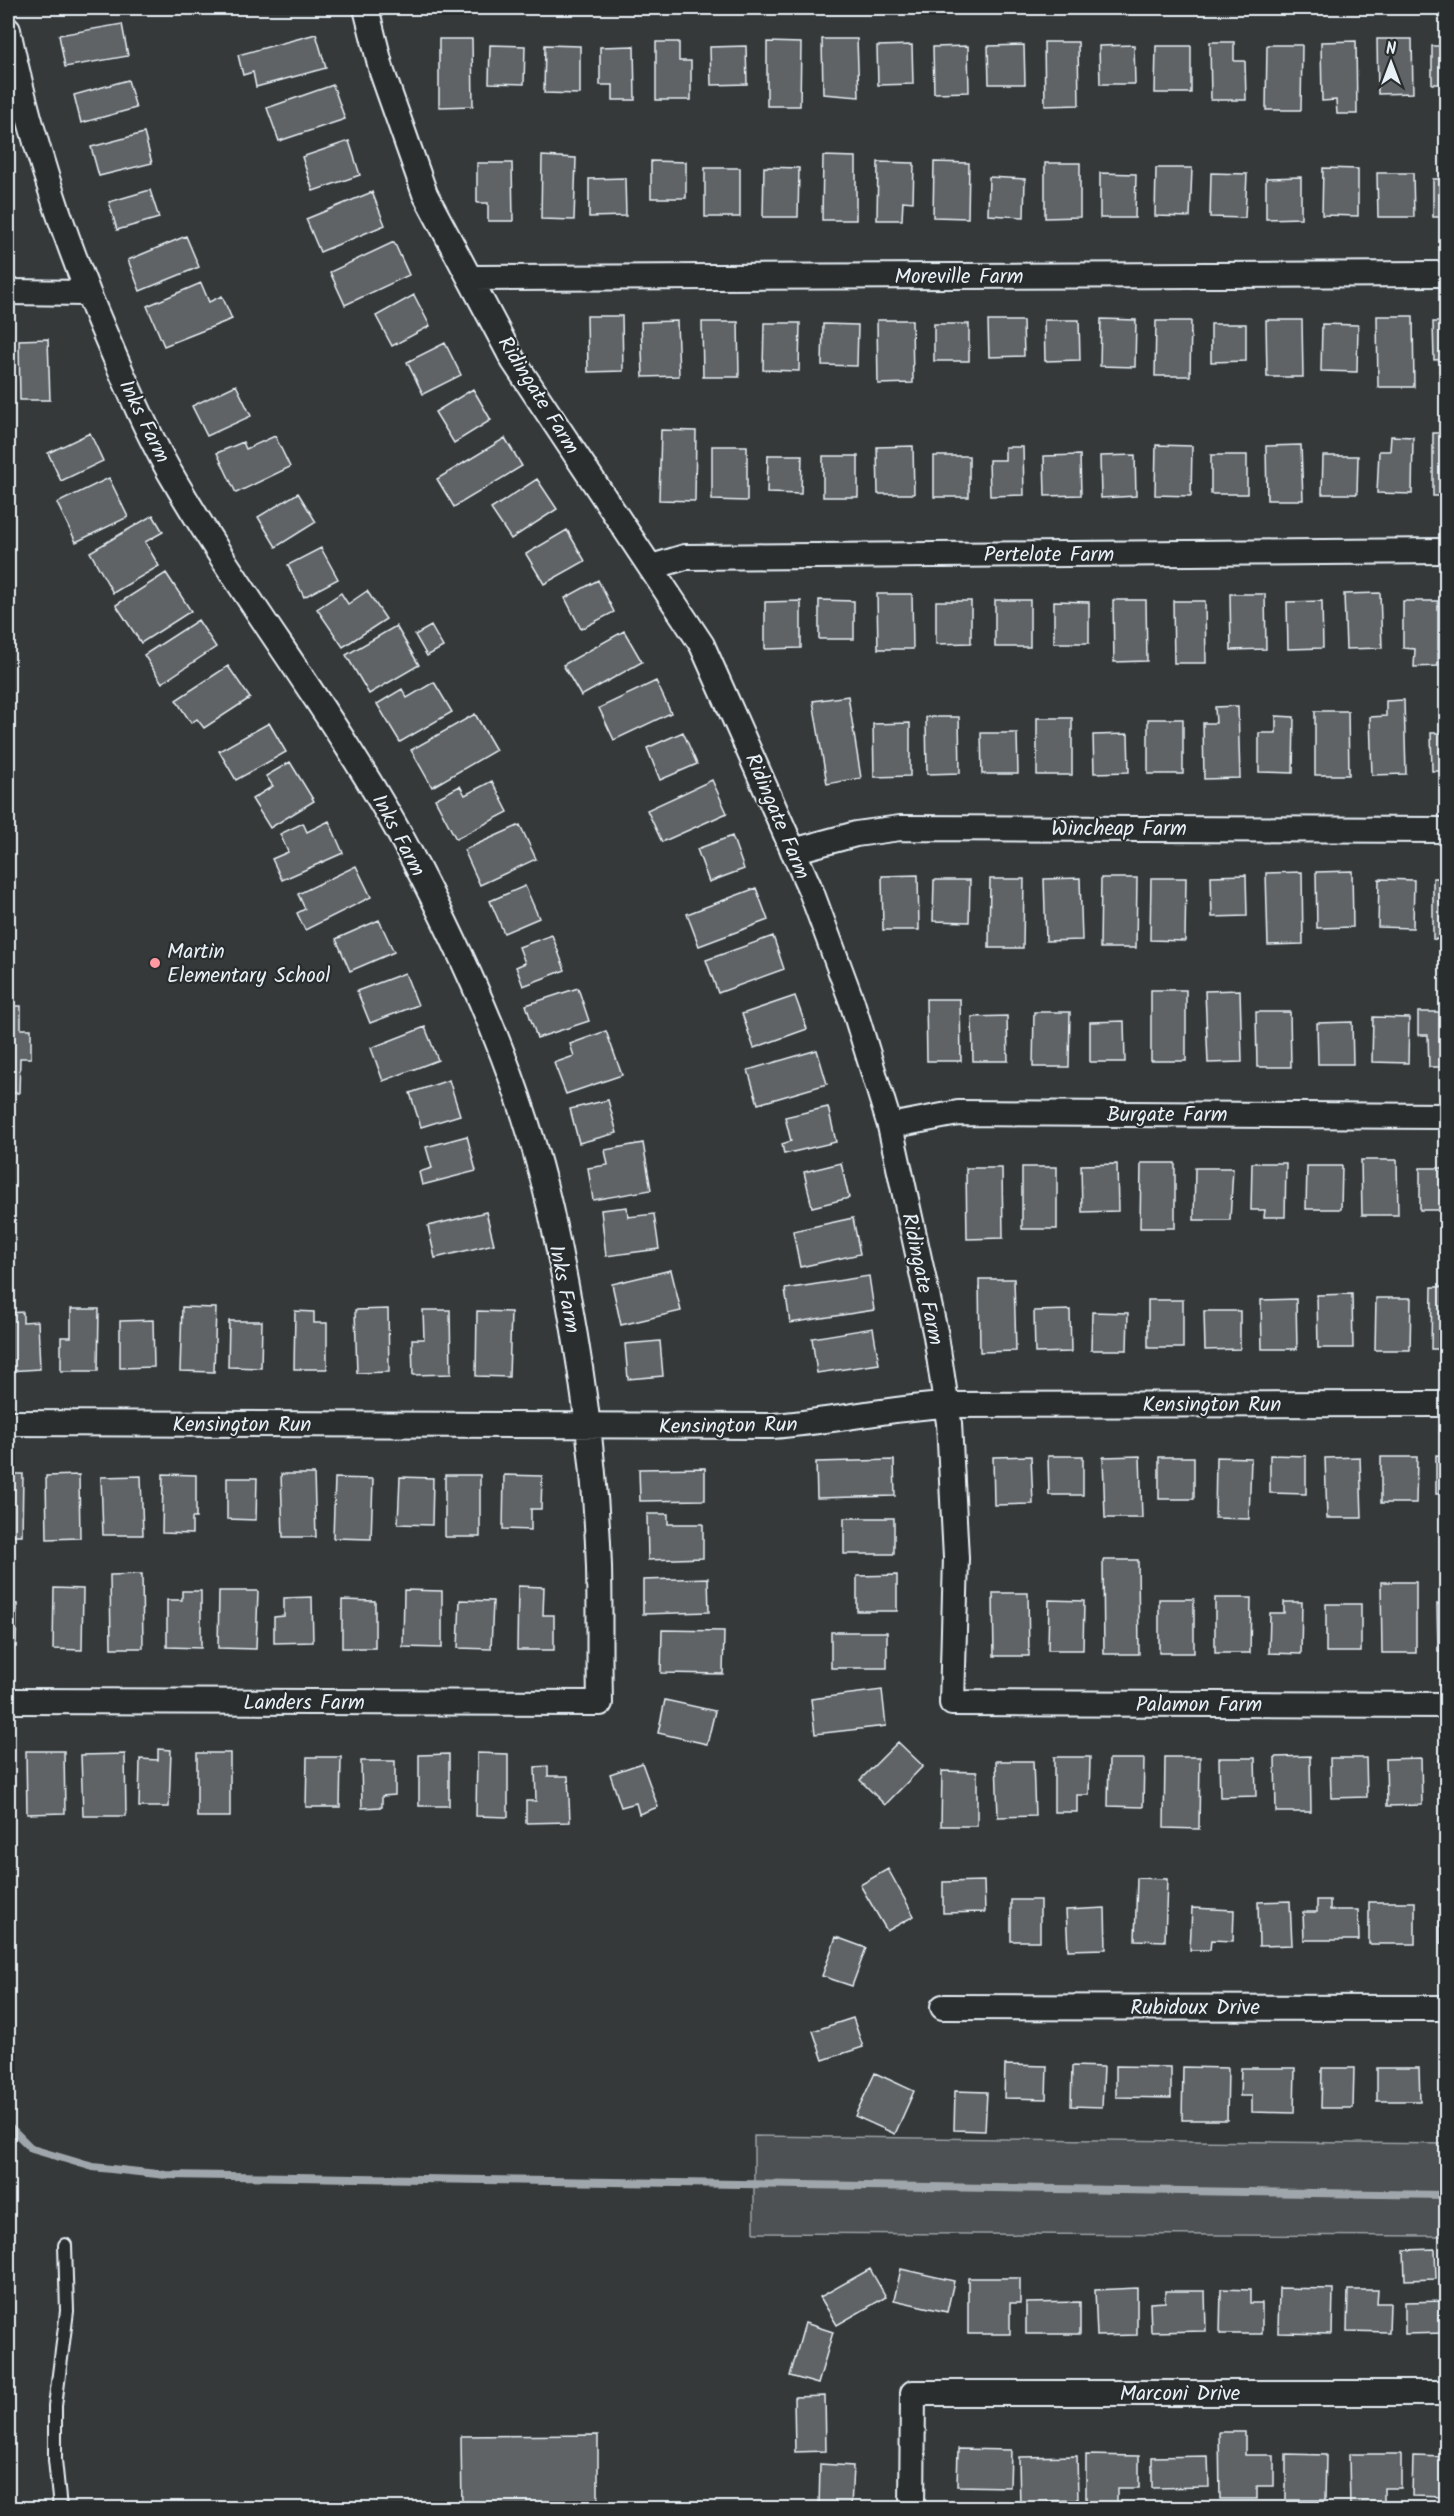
<svg xmlns="http://www.w3.org/2000/svg" width="1454" height="2516" font-family="Kalam,sans-serif">
	<style>
		.green { fill: #4d5152; stroke: #9aa1a5; stroke-width: 1.5 }
		.lines { fill: none; stroke-linecap: round; stroke-linejoin: round }
		.stream { stroke: #a0a7ac; stroke-width: 8 }
		.building { fill: #5f6365; stroke: #e8f1f8; stroke-width: 1.5 }
		.lane-casing { stroke: #e8f1f8; stroke-width: 16 }
		.street-casing { stroke: #e8f1f8; stroke-width: 28 }
		.lane { stroke: #2a2d2e; stroke-width: 12 }
		.street { stroke: #2a2d2e; stroke-width: 24 }
		.poi-dot { fill: #ff9aa2; stroke: #2a2d2e; stroke-width: 2 }
		.labels { text-anchor: middle; stroke-width: 4.5; stroke-linejoin: round; paint-order: stroke }
		.street-label { font-size: 21px; fill: #e8f1f8; stroke: #2a2d2e }
		.poi-label { font-size: 21px; fill: #e8f1f8; stroke: #2a2d2e; text-anchor: start }
	</style>
	<rect width="100%" height="100%" fill="#35393a"/>
	<filter id="ink" filterUnits="userSpaceOnUse"><feTurbulence type="fractalNoise" baseFrequency=".0167" numOctaves="2"/><feDisplacementMap in="SourceGraphic" scale="12" xChannelSelector="R" yChannelSelector="G"/><feConvolveMatrix kernelMatrix="1 2 1 2 8 2 1 2 1" color-interpolation-filters="sRGB"/></filter>
	<g filter="url(#ink)">
		<path class="green" d="M754 2136 1446 2144V2236L754 2233Z"/>
		<g class="lines">
			<path class="stream" d="M8 2125 32 2149 93 2167 166 2175 1446 2195"/>
		</g>
		<path class="building" d="M122 24 128 56 65 67 59 35Z
			M316 34 326 68 256 87 253 72 243 75 238 55Z
			M439 39H472L473 106 439 107Z
			M822 39H857L859 97 823 94Z
			M1377 39H1412L1413 93 1378 94Z
			M1356 41 1357 114H1337L1336 100 1322 101 1321 42Z
			M656 42H679V61H691V100H656Z
			M767 42 801 43 800 106H767Z
			M1044 42H1078L1079 105 1045 106Z
			M1210 42H1234V61H1245L1246 100H1211Z
			M490 45 525 46 524 84 489 83Z
			M545 45 580 46V94L544 93Z
			M912 45 913 84 878 85 877 46Z
			M1024 45 1025 84H989L988 46Z
			M1134 45 1135 84H1100L1099 46Z
			M1267 45H1302L1301 110H1266Z
			M634 46 635 100H613V85H600V47Z
			M746 46 747 84 711 85 710 47Z
			M968 46 969 92 934 93 933 47Z
			M1156 46H1191V93H1155Z
			M1432 46H1446V84H1432Z
			M128 80 136 108 81 123 74 95Z
			M333 85 345 119 279 141 267 108Z
			M144 133 152 163 99 176 91 147Z
			M349 141 360 175 313 191 302 157Z
			M542 156 576 158 574 220 541 219Z
			M823 156 856 157V220H822Z
			M651 161 686 162V198H651Z
			M878 162 914 163 913 202 903 201 902 220H877Z
			M934 162 969 163 968 218 933 217Z
			M477 163H512L513 221H488V203H477Z
			M1045 163H1080V217L1045 218Z
			M764 167 799 168 798 217H763Z
			M705 168H740V217H705Z
			M1156 168H1192L1190 217 1155 216Z
			M1323 168 1358 169V216L1322 215Z
			M1100 173 1136 174 1135 218H1100Z
			M1211 173 1247 174 1245 218 1210 217Z
			M1377 173H1413L1414 217H1378Z
			M989 177 1025 179 1024 217 988 215Z
			M1301 177V218L1266 219V178Z
			M625 178 626 216 589 217V179Z
			M1433 179H1446V217H1433Z
			M150 190 159 218 117 230 109 202Z
			M372 192 385 225 320 252 306 219Z
			M186 236 199 267 140 291 128 260Z
			M394 242 409 275 345 305 330 272Z
			M201 283 209 302 222 296 232 319 164 346 147 306Z
			M414 295 430 326 392 346 376 316Z
			M587 316H622L623 371 588 372Z
			M1377 316H1413L1414 387H1378Z
			M1101 319 1136 320 1135 367 1100 366Z
			M877 320H912L913 383 878 384Z
			M1044 320H1079L1080 360 1045 361Z
			M1266 320H1302L1303 377H1267Z
			M677 321 679 376 643 377 641 322Z
			M988 321H1023L1024 356 989 357Z
			M1156 321H1191L1190 376H1155Z
			M702 322H738L739 377H703Z
			M1433 322H1446V359L1434 360Z
			M764 323H800L799 371 763 370Z
			M823 324 858 325 857 366 822 365Z
			M934 324H969V361H934Z
			M1211 324H1246V361L1211 362Z
			M1322 324 1358 325 1357 372 1321 371Z
			M48 339 50 400H20L19 340Z
			M445 343 461 375 423 394 407 362Z
			M236 385 251 416 207 436 192 406Z
			M473 389 491 420 454 443 435 412Z
			M661 430 696 431 695 501 659 500Z
			M90 433 103 461 61 481 48 453Z
			M1433 433H1446V496H1433Z
			M275 436 290 467 236 493 217 453 243 442 246 449Z
			M1391 436 1413 437 1412 494 1377 493 1379 451H1390Z
			M505 438 522 466 454 507 437 479Z
			M1156 445 1192 446 1191 496 1155 495Z
			M1301 445 1303 500H1267L1266 446Z
			M712 446H747V501L712 500Z
			M913 446 914 494H878L877 447Z
			M1005 447H1023L1024 495 990 496 989 460H1005Z
			M768 455H802L801 494 767 493Z
			M1080 455 1081 495 1045 496 1044 456Z
			M1135 455 1136 496 1101 498 1100 456Z
			M1211 455H1247V494H1211Z
			M823 456H858V497H823Z
			M934 456H969V497H934Z
			M1323 456H1358L1357 494H1322Z
			M109 478 128 517 76 542 57 503Z
			M537 479 557 509 511 539 491 509Z
			M298 493 316 522 276 547 258 517Z
			M153 515 163 532 145 542 159 566 113 593 90 552Z
			M567 530 585 561 544 584 526 554Z
			M321 548 338 579 304 597 288 565Z
			M166 573 191 611 141 643 116 605Z
			M598 580 614 612 581 629 565 598Z
			M367 591 386 619 343 647 317 609 341 593 348 604Z
			M1380 593 1382 648 1346 649 1344 594Z
			M877 594H912L913 649H878Z
			M1230 594H1265L1266 649 1231 650Z
			M819 600 854 601V639H819Z
			M995 600H1030V647H995Z
			M1113 600H1146L1147 661 1114 662Z
			M801 601V648L765 649V602Z
			M936 601H971V643L936 644Z
			M1054 601 1089 602V643H1054Z
			M1173 601H1205L1206 663H1174Z
			M1322 601 1323 648 1288 649 1287 602Z
			M1403 601H1438V666L1414 667 1415 649 1403 648Z
			M198 620 216 647 162 683 144 655Z
			M396 626 419 665 369 694 346 655Z
			M431 626 443 647 427 656 415 635Z
			M624 631 642 662 581 696 563 665Z
			M228 666 250 698 204 728 197 719 191 723 176 700Z
			M656 681 671 713 614 740 599 708Z
			M434 682 452 712 400 742 377 704 402 689 407 698Z
			M848 696 861 778 827 784 813 701Z
			M1404 700 1406 774 1372 775 1370 717 1386 716V701Z
			M1238 706 1240 778 1204 779 1203 723H1216L1215 707Z
			M1315 711H1348L1349 775H1315Z
			M475 714 496 750 432 787 411 750Z
			M1276 716 1294 717 1293 773 1259 772V733H1276Z
			M926 717H959L960 773 927 774Z
			M1037 718H1072V775H1037Z
			M1148 719H1183V774H1148Z
			M269 723 286 752 236 780 219 751Z
			M910 723V776L874 777 873 724Z
			M683 732 697 764 660 780 647 748Z
			M981 733H1017L1018 774H982Z
			M1431 733H1446V771H1432Z
			M1128 734 1129 772 1094 773 1093 735Z
			M290 762 314 801 270 828 252 799 273 786 266 776Z
			M712 780 727 813 662 842 647 810Z
			M492 781 508 812 456 839 435 799 460 786 465 795Z
			M329 821 343 853 282 880 272 859 288 852 280 834 303 823 307 832Z
			M520 825 536 859 480 885 464 850Z
			M732 836 744 869 709 882 697 849Z
			M356 866 371 897 305 930 297 913 305 909 298 894Z
			M1352 871 1353 927 1317 928 1316 872Z
			M1302 872 1303 944 1268 945 1266 873Z
			M918 875 919 930H883L882 876Z
			M1246 875 1247 916 1212 917 1211 876Z
			M1080 878 1082 940 1046 941 1044 879Z
			M1101 878H1137L1136 948H1100Z
			M1151 878H1186L1185 941 1150 940Z
			M1433 878H1446V940L1433 939Z
			M990 879H1024L1023 948H989Z
			M1379 879 1414 880 1413 928 1378 927Z
			M934 880H970L969 922 933 921Z
			M525 886 539 918 504 933 490 901Z
			M756 888 768 920 699 946 687 914Z
			M379 920 394 952 350 971 336 939Z
			M552 935 565 970 523 986 516 967 525 963 519 947Z
			M773 936 784 969 718 993 706 960Z
			M405 973 418 1005 370 1023 357 991Z
			M578 988 589 1021 537 1038 526 1005Z
			M1151 990H1186V1061H1151Z
			M1240 990 1242 1062 1208 1063 1205 991Z
			M795 996 807 1029 754 1048 742 1014Z
			M926 999H960L961 1061H927Z
			M8 1006H21V1029H31V1058H20L19 1093H8Z
			M1034 1012H1070L1069 1067H1033Z
			M1256 1012H1290L1291 1067H1257Z
			M1418 1012H1446V1067H1429L1428 1035H1418Z
			M1007 1016 1008 1061H973L972 1017Z
			M1373 1017 1409 1018 1408 1063 1372 1062Z
			M1124 1021 1125 1062H1090V1022Z
			M1352 1022 1353 1064H1318L1317 1023Z
			M425 1027 438 1060 383 1081 371 1048Z
			M606 1031 622 1075 566 1094 554 1063 574 1056 570 1044Z
			M817 1050 827 1084 758 1104 748 1070Z
			M449 1080 460 1115 421 1127 410 1093Z
			M608 1100 617 1133 579 1143 570 1109Z
			M828 1107 836 1142 784 1154 782 1144 791 1141 785 1117Z
			M467 1136 476 1171 422 1185 419 1172 432 1168 426 1147Z
			M643 1143 651 1190 593 1200 588 1168 608 1165 605 1150Z
			M1361 1160H1397L1398 1215H1362Z
			M841 1163 849 1198 812 1207 804 1172Z
			M1141 1163H1175V1228H1140Z
			M1252 1163H1286L1285 1217H1264L1265 1210H1251Z
			M1117 1164 1118 1211 1082 1212 1081 1165Z
			M1307 1166H1342L1341 1209H1306Z
			M1022 1167H1057V1229H1022Z
			M966 1168H1002L1003 1238 967 1239Z
			M1195 1168H1233L1230 1220H1194Z
			M1420 1168H1446V1210H1420Z
			M627 1207 628 1217 654 1214 659 1249 606 1256 601 1210Z
			M486 1212 494 1244 435 1258 428 1226Z
			M853 1218 860 1254 800 1267 793 1231Z
			M671 1270 681 1311 621 1325 612 1284Z
			M869 1276 874 1310 790 1323 785 1289Z
			M979 1279H1014L1016 1351 980 1352Z
			M1432 1287H1446V1349H1431Z
			M1352 1294 1353 1348H1318L1317 1295Z
			M1376 1298H1411L1410 1350H1375Z
			M1296 1299 1297 1349H1262L1261 1300Z
			M1148 1300H1183V1348H1148Z
			M182 1307 216 1308 214 1372 180 1371Z
			M71 1309H99L98 1371H61V1337H71Z
			M388 1309 389 1372 357 1373 355 1310Z
			M423 1310H450L451 1374 413 1375 412 1339H424Z
			M1070 1310 1071 1352 1035 1353 1034 1311Z
			M295 1311 314 1312V1323H327V1369H294Z
			M477 1311 511 1312 509 1377 476 1376Z
			M1204 1311H1240V1349L1205 1350Z
			M23 1312V1322L38 1321 40 1369 8 1371V1313Z
			M1092 1312 1128 1313 1127 1350H1091Z
			M153 1320 154 1367 120 1368V1321Z
			M229 1321H262L261 1368 228 1367Z
			M873 1328 879 1364 817 1373 812 1338Z
			M660 1341 663 1376 628 1379 625 1344Z
			M1270 1455 1306 1456V1494L1270 1493Z
			M1436 1455 1446 1456V1494H1436Z
			M1031 1456 1033 1504 994 1505 993 1457Z
			M1048 1456H1083V1495H1049Z
			M1140 1456 1142 1518H1105L1103 1457Z
			M1159 1457H1194V1499H1159Z
			M1216 1457 1251 1458 1249 1519 1215 1518Z
			M1360 1457 1362 1518H1327L1325 1458Z
			M1381 1457H1417L1416 1503H1381Z
			M894 1460 895 1496 817 1498 816 1462Z
			M705 1468V1500L640 1501 639 1469Z
			M8 1474H23L22 1535H8Z
			M163 1474 196 1475V1518H192V1534L162 1533Z
			M281 1474H314L316 1537H283Z
			M79 1475 80 1538 47 1539 46 1476Z
			M445 1475H480V1537H445Z
			M504 1475 542 1476 541 1509H531V1530L503 1529Z
			M141 1476 143 1535H103L101 1477Z
			M400 1477 433 1478 432 1525 398 1524Z
			M227 1478H257L256 1520 227 1519Z
			M335 1478 373 1479 371 1539 333 1538Z
			M647 1514H668V1524H703V1558L648 1560Z
			M844 1518H894V1554H844Z
			M1103 1560H1138L1139 1654H1104Z
			M142 1574 143 1648H111L110 1575Z
			M897 1575V1611H857V1576Z
			M708 1578 709 1612 643 1614V1580Z
			M1381 1582H1416V1653H1382Z
			M518 1586 544 1587 543 1615H554V1650H517Z
			M54 1588 83 1589 82 1650 53 1649Z
			M404 1590 442 1591V1648L403 1647Z
			M182 1591H201V1648L167 1647V1600H182Z
			M219 1591H258L256 1649 218 1648Z
			M993 1593H1028L1029 1656H994Z
			M312 1597 313 1642 274 1643V1617L284 1616V1598Z
			M1215 1598H1251L1250 1653H1215Z
			M1159 1599H1194V1653H1159Z
			M342 1600 375 1601V1648H342Z
			M460 1600 493 1601 491 1649 458 1648Z
			M1049 1600 1084 1601 1083 1650H1048Z
			M1284 1602H1302L1301 1654 1269 1653 1270 1613H1284Z
			M8 1603 17 1604 16 1647H8Z
			M1446 1603V1651H1438L1437 1604Z
			M1326 1604H1361V1652H1326Z
			M662 1630 724 1631 723 1674 661 1673Z
			M831 1632H887V1668H831Z
			M882 1690 886 1726 815 1734 811 1699Z
			M665 1700 715 1711 707 1744 658 1733Z
			M898 1742 923 1766 885 1805 860 1780Z
			M158 1749 171 1750 169 1807H139L140 1759 158 1760Z
			M26 1751H64L65 1813 27 1814Z
			M197 1753H230V1817H197Z
			M477 1753 508 1754V1817L476 1816Z
			M125 1754 126 1816H83L81 1755Z
			M449 1754V1806H419V1755Z
			M1310 1756 1311 1812H1276L1275 1757Z
			M307 1757H341L340 1807H306Z
			M1054 1757H1090L1089 1795H1077V1812H1054Z
			M1165 1757H1200L1199 1829 1164 1828Z
			M1219 1758H1255L1256 1796 1220 1797Z
			M1330 1758H1366L1367 1797 1331 1798Z
			M1421 1758 1422 1805 1387 1806 1386 1759Z
			M1109 1759H1144L1143 1807 1108 1806Z
			M1440 1759H1446V1798H1441Z
			M361 1761H395V1795L382 1796V1807L362 1808Z
			M996 1761H1033L1035 1816 998 1817Z
			M642 1763 658 1807 639 1814 636 1803 621 1807 610 1774Z
			M548 1766V1776H568L570 1822 526 1823V1801H536L535 1767Z
			M942 1771 977 1772V1826H941Z
			M888 1869 914 1916 887 1931 860 1885Z
			M1137 1878 1167 1879 1165 1941 1135 1940Z
			M984 1881 985 1912 943 1913V1882Z
			M1011 1900H1040V1941H1011Z
			M1317 1900H1330V1910H1358L1359 1940H1304L1303 1912H1317Z
			M1290 1901 1292 1945 1259 1946 1258 1902Z
			M1369 1902H1415V1944H1369Z
			M1105 1908 1106 1949 1068 1950 1066 1910Z
			M1192 1908 1234 1910 1233 1941 1211 1940 1210 1950H1190Z
			M1440 1910H1446V1943H1440Z
			M836 1937 866 1948 852 1986 822 1976Z
			M853 2018 863 2047 823 2060 813 2031Z
			M1005 2065 1047 2066 1046 2099 1004 2098Z
			M1072 2066 1104 2067 1102 2107 1071 2106Z
			M1116 2066 1171 2067V2098L1116 2097Z
			M1183 2067 1228 2068 1227 2120H1182Z
			M1446 2067V2108L1444 2107Z
			M1241 2068H1295L1294 2113 1252 2112V2096H1240Z
			M1322 2068H1354L1353 2108H1321Z
			M1377 2068H1419L1420 2101H1377Z
			M875 2073 914 2091 895 2134 855 2116Z
			M955 2091 987 2092 985 2131 954 2130Z
			M1435 2249 1436 2279 1405 2280 1404 2250Z
			M870 2269 886 2297 837 2325 820 2297Z
			M901 2269 954 2281 947 2312 894 2300Z
			M968 2278H1020V2303H1010V2334H968Z
			M1137 2288V2335L1097 2336 1095 2290Z
			M1279 2288 1333 2289 1332 2334 1278 2333Z
			M1221 2289 1250 2290V2303H1262V2334H1220Z
			M1348 2290H1378L1377 2303H1390L1389 2332 1347 2331Z
			M1165 2291H1205L1206 2331 1151 2332 1150 2303 1165 2302Z
			M1446 2301V2333L1405 2334V2302Z
			M1080 2302V2334H1026V2303Z
			M805 2323 833 2332 818 2384 790 2376Z
			M825 2396 826 2451 795 2452 794 2397Z
			M1219 2432H1245V2455H1274V2486H1257V2499H1220Z
			M598 2435V2508H462L461 2436Z
			M958 2449 1011 2450 1010 2487 957 2486Z
			M1286 2454 1326 2455 1325 2500H1286Z
			M1349 2454H1401V2488H1384V2508H1350Z
			M1086 2455 1139 2456V2488H1117V2505L1086 2504Z
			M1077 2456 1078 2500 1048 2501V2508H1020L1019 2457Z
			M1208 2456 1209 2487 1152 2488V2457Z
			M1413 2456 1446 2457V2497L1412 2496Z
			M820 2464 853 2466 851 2508H819Z"/>
		<g class="lines">
			<defs>
				<path id="lane" d="M60 2508 55 2460V2406L67 2311 65 2245"/>
				<path id="street" d="M366 8 382 72 425 194 513 360 702 645 811 891 852 1002 890 1126 936 1336 949 1423 956 1558 952 1703 1446 1705
					M8 30C31 141 66 245 111 348 129 390 147 432 169 471 244 602 340 721 411 855 469 966 522 1085 550 1208 576 1325 595 1447 599 1567 600 1613 599 1658 600 1703L8 1701
					M471 278 1446 274
					M8 292 87 293
					M652 567 685 557 1446 551
					M793 851 856 834 900 828 1446 830
					M890 1126 958 1113 1446 1116
					M8 1423 772 1426C831 1422 888 1408 946 1405L1446 1404
					M943 2007 1446 2008
					M912 2508 913 2393H1446"/>
			</defs>
			<use href="#lane" class="lane-casing"/>
			<use href="#street" class="street-casing"/>
			<use href="#lane" class="lane"/>
			<use href="#street" class="street"/>
		</g>
	</g>
	<circle class="poi-dot" cx="155" cy="963" r="6"/>
	<g class="labels">
		<g class="street-label">
			<text x="959" y="283">Moreville Farm</text>
			<text transform="translate(539 395) rotate(58)" y="7">Ridingate Farm</text>
			<text transform="translate(145 421) rotate(64)" y="7">Inks Farm</text>
			<text x="1049" y="561">Pertelote Farm</text>
			<text transform="translate(778 816) rotate(67)" y="7">Ridingate Farm</text>
			<text x="1119" y="835">Wincheap Farm</text>
			<text transform="translate(399 835) rotate(62)" y="7">Inks Farm</text>
			<text x="1167" y="1121">Burgate Farm</text>
			<text transform="translate(923 1279) rotate(78)" y="7">Ridingate Farm</text>
			<text transform="translate(565 1289) rotate(79)" y="7">Inks Farm</text>
			<text x="1212" y="1411">Kensington Run</text>
			<text x="242" y="1431">Kensington Run</text>
			<text transform="translate(728 1425) rotate(-1)" y="7">Kensington Run</text>
			<text x="304" y="1709">Landers Farm</text>
			<text x="1199" y="1711">Palamon Farm</text>
			<text x="1195" y="2014">Rubidoux Drive</text>
			<text x="1180" y="2400">Marconi Drive</text>
		</g>
		<g class="poi-label">
			<text x="167" y="958">Martin<tspan x="167" dy="24">Elementary School</tspan></text>
		</g>
	</g>
	<rect width="1454" height="2516" fill="none" stroke="#2a2d2e" stroke-width="30"/>
	<rect x="15" y="15" width="1424" height="2486" fill="none" stroke="#e8f1f8" stroke-width="2" filter="url(#ink)"/>
	<g transform="translate(1391 63)" stroke="#2a2d2e" stroke-width="4.5" paint-order="stroke">
	<path d="M0-4.5L10 22L0 15L-10 22Z" fill="#e8f1f8"/>
	<text y="-9" font-size="16" font-weight="bold" text-anchor="middle" fill="#e8f1f8">N</text>
	</g>
</svg>
